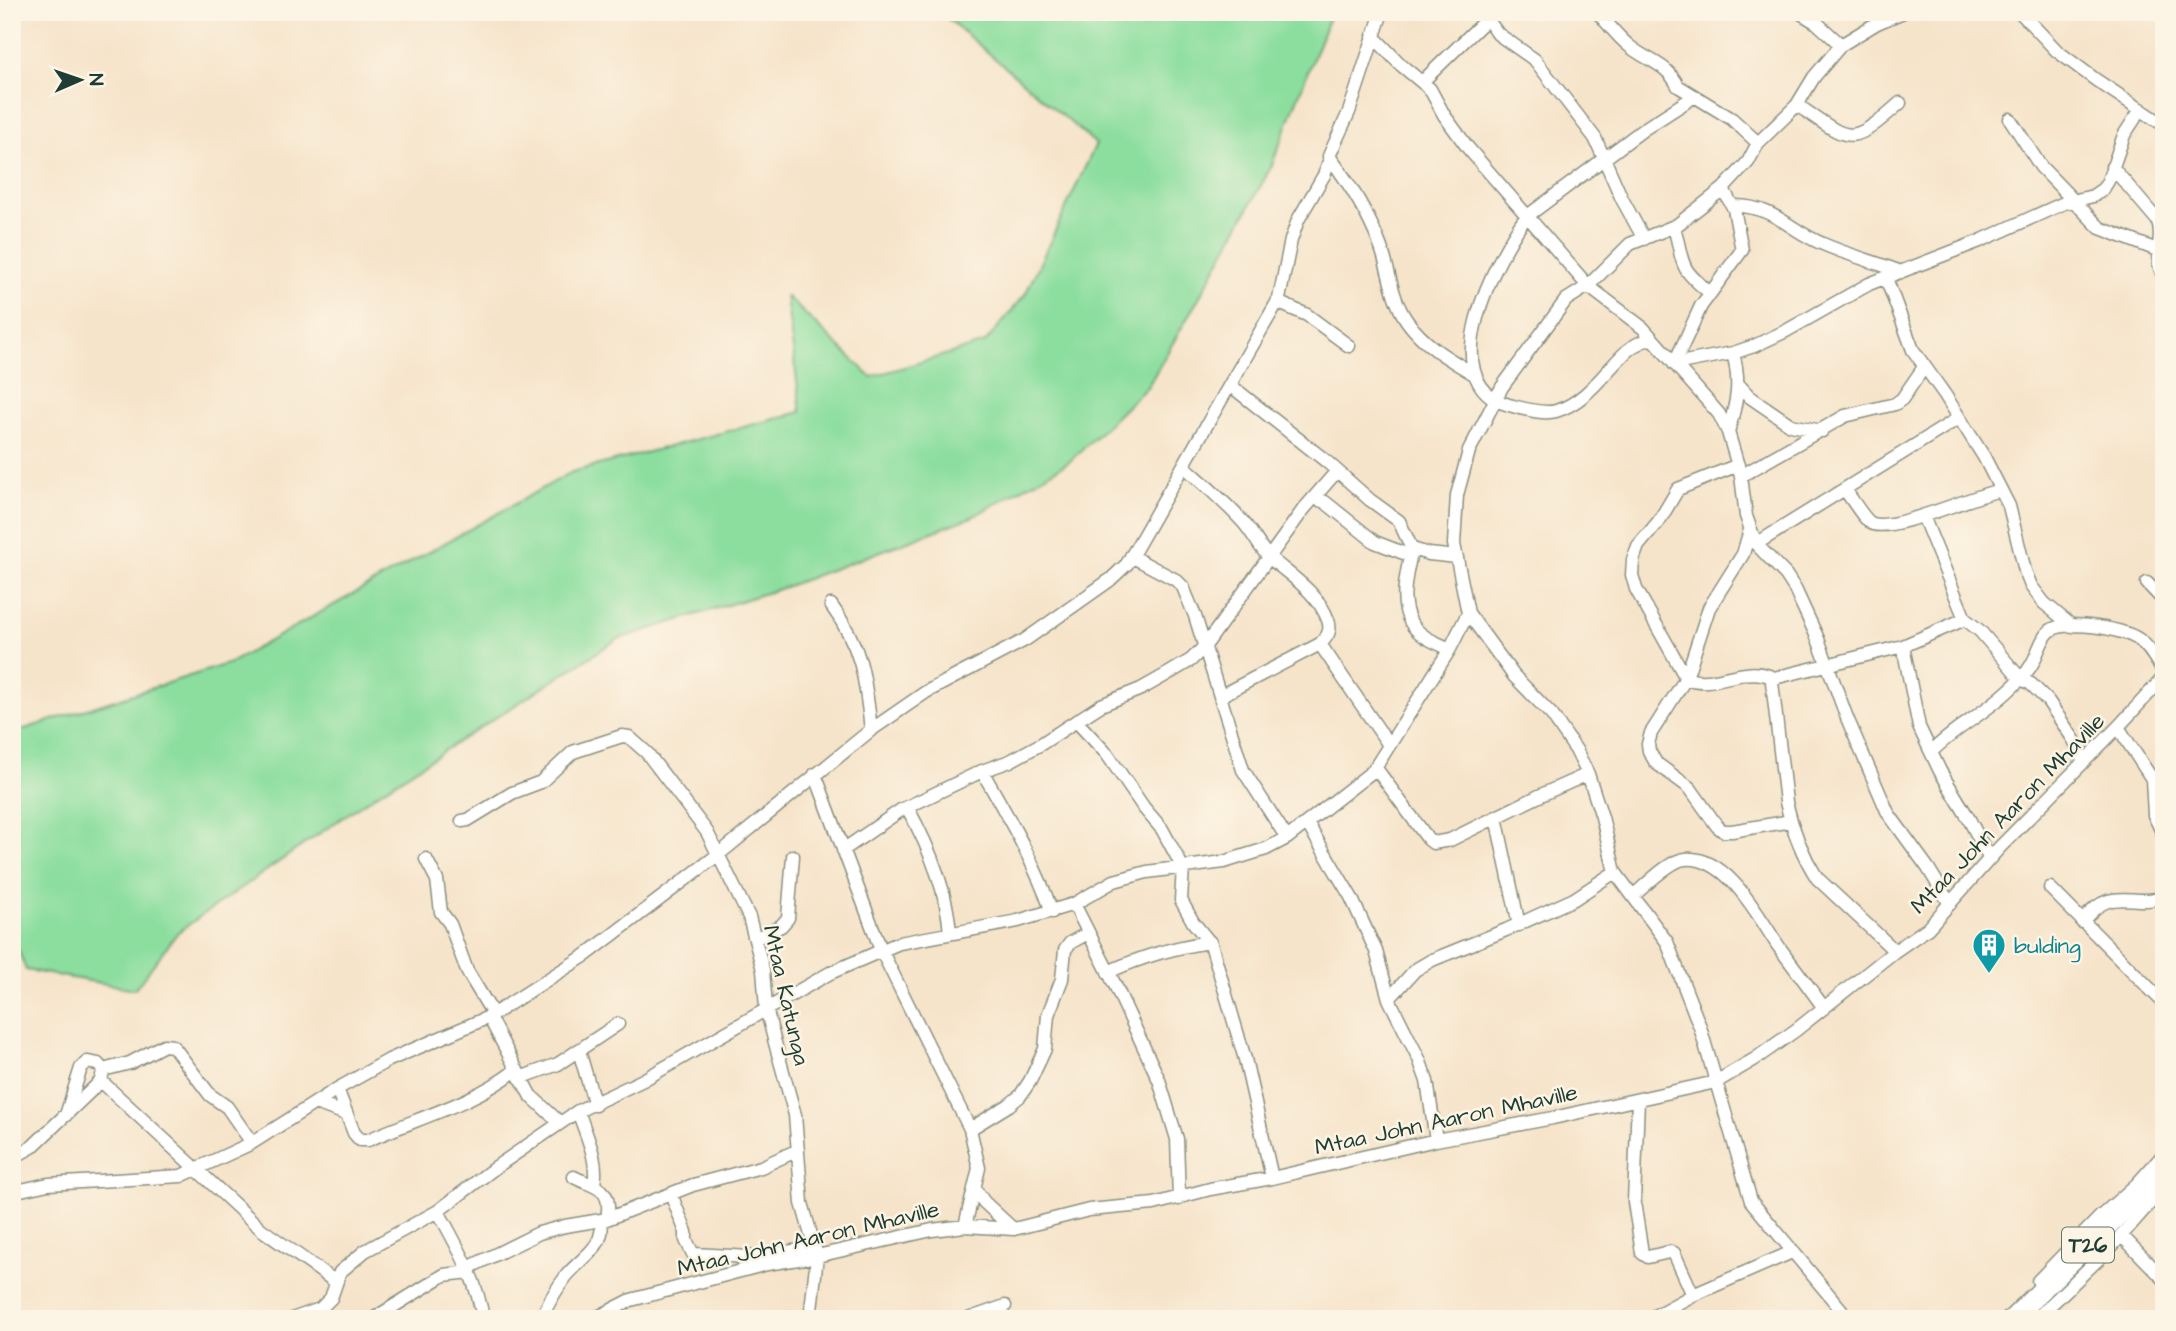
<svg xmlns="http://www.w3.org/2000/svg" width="2176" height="1331" font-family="'Architects Daughter',sans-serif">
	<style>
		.grass { fill: #8cde9f; stroke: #568e6a; stroke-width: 2 }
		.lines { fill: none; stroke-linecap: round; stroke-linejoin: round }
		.minor-casing { stroke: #8a907f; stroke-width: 15 }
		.trunk-casing { stroke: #8a907f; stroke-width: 22 }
		.minor { stroke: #fff; stroke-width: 12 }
		.trunk { stroke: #fff; stroke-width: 19 }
		.labels { text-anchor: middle; stroke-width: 5; stroke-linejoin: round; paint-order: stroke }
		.shield { fill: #fcf5e5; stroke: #617469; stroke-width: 2 }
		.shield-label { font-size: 21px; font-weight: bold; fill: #1f3d34 }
		.street-label { font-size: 23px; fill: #1f3d34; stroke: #fcf5e5 }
		.culture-label { font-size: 23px; fill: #0d838f; stroke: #fcf5e5; text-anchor: start }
	</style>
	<rect width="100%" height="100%" fill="#fcf5e5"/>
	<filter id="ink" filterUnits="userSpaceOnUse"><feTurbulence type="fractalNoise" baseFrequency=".0143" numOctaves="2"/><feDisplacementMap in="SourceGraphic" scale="14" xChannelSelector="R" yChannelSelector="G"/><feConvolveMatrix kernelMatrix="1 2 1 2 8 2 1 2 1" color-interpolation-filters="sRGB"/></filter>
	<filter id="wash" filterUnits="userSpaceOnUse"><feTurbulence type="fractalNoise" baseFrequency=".00686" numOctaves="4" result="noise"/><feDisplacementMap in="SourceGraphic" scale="28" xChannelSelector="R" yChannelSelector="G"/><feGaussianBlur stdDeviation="1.57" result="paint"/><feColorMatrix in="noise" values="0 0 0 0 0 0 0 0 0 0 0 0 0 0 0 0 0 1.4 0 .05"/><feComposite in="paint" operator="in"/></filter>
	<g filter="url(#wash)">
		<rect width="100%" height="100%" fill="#f6e4ca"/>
		<path class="grass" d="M940 12H1331L1271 167 1204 289 1148 386 1069 462 972 517 785 587 618 639 372 797 178 932 135 989 26 970 12 934V733L230 663 572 472 801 412 786 296 871 377 985 343 1025 295 1096 144Z"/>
	</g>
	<g filter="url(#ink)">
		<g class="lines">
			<defs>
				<path id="minor" d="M1597 12C1608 23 1616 35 1628 45 1646 61 1666 62 1678 86L1732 119 1758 143
					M1799 12 1817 23 1841 45
					M2020 12 2057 51 2096 80 2164 125
					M1487 19 1498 34 1535 60 1595 138 1622 199 1644 239
					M1373 36 1401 65 1430 89 1444 115 1468 148 1588 286 1643 328 1719 414 1728 432 1741 476 1746 516 1756 544 1786 575 1795 589 1818 639 1847 718 1888 813 1928 868 1950 904
					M1423 81 1494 12
					M1797 105C1851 141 1848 149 1900 103
					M2010 119 2041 167 2100 228 2157 250
					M1329 156C1349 183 1368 213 1380 245 1390 270 1391 299 1407 321 1425 346 1449 359 1474 374
					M2112 167 2158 221C2165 241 2151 253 2164 277
					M1733 206C1773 205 1789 230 1823 244 1848 255 1876 262 1901 272
					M1674 227C1685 265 1676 265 1710 293
					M1886 278 1913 350 1945 395 1984 457 2009 506 2025 571 2031 586 2044 603 2072 626
					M1277 302 1307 315 1349 346
					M1652 338C1643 341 1635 344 1628 350 1606 370 1587 402 1556 411 1543 415 1521 408 1509 405 1430 382 1497 257 1526 217L1644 129 1695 96
					M1674 364 1733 353 1754 346 1786 331 1869 284 1980 241 2064 203 2093 196 2103 189 2108 181 2124 135 2141 109
					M1674 364 1701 306 1742 250 1734 209 1723 189
					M1738 384 1750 397 1791 425 1822 431
					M1230 385 1326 461 1370 500 1399 521 1412 549 1429 554 1457 557
					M1728 432C1737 402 1741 383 1733 353
					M1738 465 1678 489 1659 521 1638 546 1633 560 1632 575 1636 589 1686 678C1716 690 1742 663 1774 678
					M1184 466C1204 484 1225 502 1243 522 1253 533 1259 547 1269 557 1290 576 1318 592 1328 620 1332 631 1327 637 1320 644L1220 696
					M1741 476 1845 416 1895 404 1902 399 1924 367
					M1845 490C1851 497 1865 522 1873 524 1896 531 1972 496 2001 490
					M1314 498 1325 502 1375 542 1411 556
					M1923 516 1965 619 1980 631 2021 679 2031 684 2048 701 2074 740 2084 762
					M1750 530 1743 554 1709 608 1686 678 1651 733 1648 744 1649 751 1656 763 1690 788 1717 826 1723 831H1732L1791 821
					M1756 544 1959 418
					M1412 549C1406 575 1395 613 1420 633 1429 641 1440 644 1450 649
					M1131 556 1176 580 1183 587 1195 616 1243 770 1287 838
					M2147 583 2164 601
					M831 605C863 649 865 678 871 730
					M1320 644 1389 745
					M1903 646 1919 727 1940 771 1969 819 1989 858
					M1076 721 1107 754 1144 808 1162 829 1183 868 1181 900 1193 922 1211 944 1245 1059 1272 1178
					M2118 727 2152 779 2154 815 2164 836
					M1931 752C1954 729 1983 714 2007 692 2016 684 2026 675 2032 664 2038 654 2041 638 2050 631 2064 619 2123 628 2138 639 2150 647 2157 662 2164 673
					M1375 767 1428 839 1433 843 1450 840 1541 795 1588 774
					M982 771C1008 817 1034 861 1052 912
					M815 774 881 950 970 1129 979 1168 965 1226
					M907 807C928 845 947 889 950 933
					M1496 817 1519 925
					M462 821 468 820 512 793 541 782 573 752 622 736 629 737 647 753 707 832 749 917 763 970 766 1008 775 1043 795 1115 802 1203 817 1256 810 1319
					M1307 823 1351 897 1376 951 1389 999 1419 1059 1427 1081 1436 1140
					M843 850 901 810 982 771 1010 761 1041 744 1101 705 1141 689 1171 672 1191 660 1205 646 1303 510 1337 471
					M426 859 437 880 441 912 450 924 467 971 493 1014
					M2050 888 2164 1003
					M1633 896C1645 886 1670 860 1685 859 1728 855 1759 918 1779 947 1794 967 1809 987 1824 1008
					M1074 904 1115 985 1159 1080 1177 1139 1179 1199
					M2082 922C2112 883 2131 908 2164 897
					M755 939 781 926 788 918 793 856
					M1895 951 1817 878C1803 856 1792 828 1786 802L1772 682 1774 678 1903 646 1965 619
					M1108 972C1141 957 1174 947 1210 942
					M1389 999 1415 970 1432 960 1506 930 1574 899 1615 872
					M489 1017 530 1095 560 1123
					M579 1051 595 1105
					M103 1070 130 1063 164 1045 173 1046 210 1095 227 1107 252 1143
					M520 1078 558 1064 618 1024
					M101 1081 261 1229 336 1282
					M337 1089 354 1133 360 1140H368C417 1118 473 1104 516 1070
					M1638 1100 1634 1202 1642 1253 1648 1257 1669 1252 1674 1253 1693 1295
					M315 1103 346 1114
					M578 1111C586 1135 599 1160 594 1184
					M970 1129 1009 1105 1020 1096 1030 1081 1045 1049 1048 1015 1062 979 1065 950 1070 943 1088 933
					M12 1158 32 1147 101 1081 103 1070 98 1064 87 1062 81 1068 66 1115
					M574 1177C595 1188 613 1186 607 1219
					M975 1189 984 1202 1013 1229
					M12 1192 48 1184 181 1176 252 1143 337 1089 389 1060 489 1017 586 955 719 854 871 730 926 692 1025 640 1110 580 1127 564 1279 299 1291 240 1298 220 1324 175 1330 159 1329 156 1349 112 1382 12
					M671 1194 686 1232V1240L693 1254 751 1257 814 1248
					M438 1211C457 1246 477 1279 483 1319
					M2121 1235 2164 1279
					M468 1268 539 1233 565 1226 607 1219 693 1185 761 1167 798 1150
					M2038 1281 2101 1216 2137 1184 2164 1154
					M292 1319 320 1309 331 1298 340 1272 365 1251 438 1211 496 1167 578 1111 643 1080 830 973 899 943 1018 921 1074 904 1114 881 1147 872 1224 862 1266 849 1287 838 1373 771 1450 649 1468 613
					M373 1319 444 1275 470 1272
					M541 1319C548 1303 557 1288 567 1275 582 1257 606 1247 601 1220
					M594 1319 631 1300 767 1264 817 1256 932 1230 965 1226 1014 1229 1089 1210 1154 1204 1210 1189 1272 1178 1436 1140 1553 1118 1716 1082 1755 1059 1796 1030 1895 951 1928 928 2000 847 2118 727 2164 677
					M968 1319 1005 1306
					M1649 1319 1693 1295 1792 1252
					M1849 1319 1751 1201 1700 1027 1667 942 1615 872 1602 817 1588 774 1576 750 1552 715 1514 676 1468 613 1454 544 1457 495 1469 451 1502 387 1566 300 1588 286 1630 244 1677 225 1723 189 1748 162 1758 143 1797 105 1814 77 1841 45 1877 23 1903 12
					M2036 1319 2111 1247 2164 1187"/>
				<path id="trunk" d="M2012 1319 2164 1171"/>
			</defs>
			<use href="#minor" class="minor-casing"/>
			<use href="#trunk" class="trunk-casing"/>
			<use href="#minor" class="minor"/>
			<use href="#trunk" class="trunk"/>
		</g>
	</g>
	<defs>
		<symbol id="building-pin" viewBox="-11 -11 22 30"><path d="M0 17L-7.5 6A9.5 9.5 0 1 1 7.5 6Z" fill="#0f9aa8" stroke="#fcf5e5"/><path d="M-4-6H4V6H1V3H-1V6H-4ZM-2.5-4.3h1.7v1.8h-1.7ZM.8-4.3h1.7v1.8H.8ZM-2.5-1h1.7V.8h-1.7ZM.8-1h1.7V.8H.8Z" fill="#fff"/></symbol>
	</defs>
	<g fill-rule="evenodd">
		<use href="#building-pin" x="1970" y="926" width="38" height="52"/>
	</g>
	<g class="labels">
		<rect class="shield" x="2062" y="1227.5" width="52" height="35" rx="5"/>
		<g class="shield-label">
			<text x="2088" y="1252">T26</text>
		</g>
		<g class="street-label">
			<text transform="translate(2007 813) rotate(-46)" y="8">Mtaa John Aaron Mhaville</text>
			<text transform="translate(787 995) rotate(77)" y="8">Mtaa Katunga</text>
			<text transform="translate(1446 1119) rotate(-12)" y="8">Mtaa John Aaron Mhaville</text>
			<text transform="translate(808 1238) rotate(-13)" y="8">Mtaa John Aaron Mhaville</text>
		</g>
		<g class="culture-label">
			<text x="2014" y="953">bulding</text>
		</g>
	</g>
	<rect width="2176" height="1331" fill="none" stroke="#fcf5e5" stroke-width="42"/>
	<g transform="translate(80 80) rotate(88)" stroke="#fcf5e5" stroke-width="5" paint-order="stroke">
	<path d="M0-5L12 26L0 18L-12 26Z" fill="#1f3d34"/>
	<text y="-10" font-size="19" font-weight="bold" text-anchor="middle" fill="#1f3d34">N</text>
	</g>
</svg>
